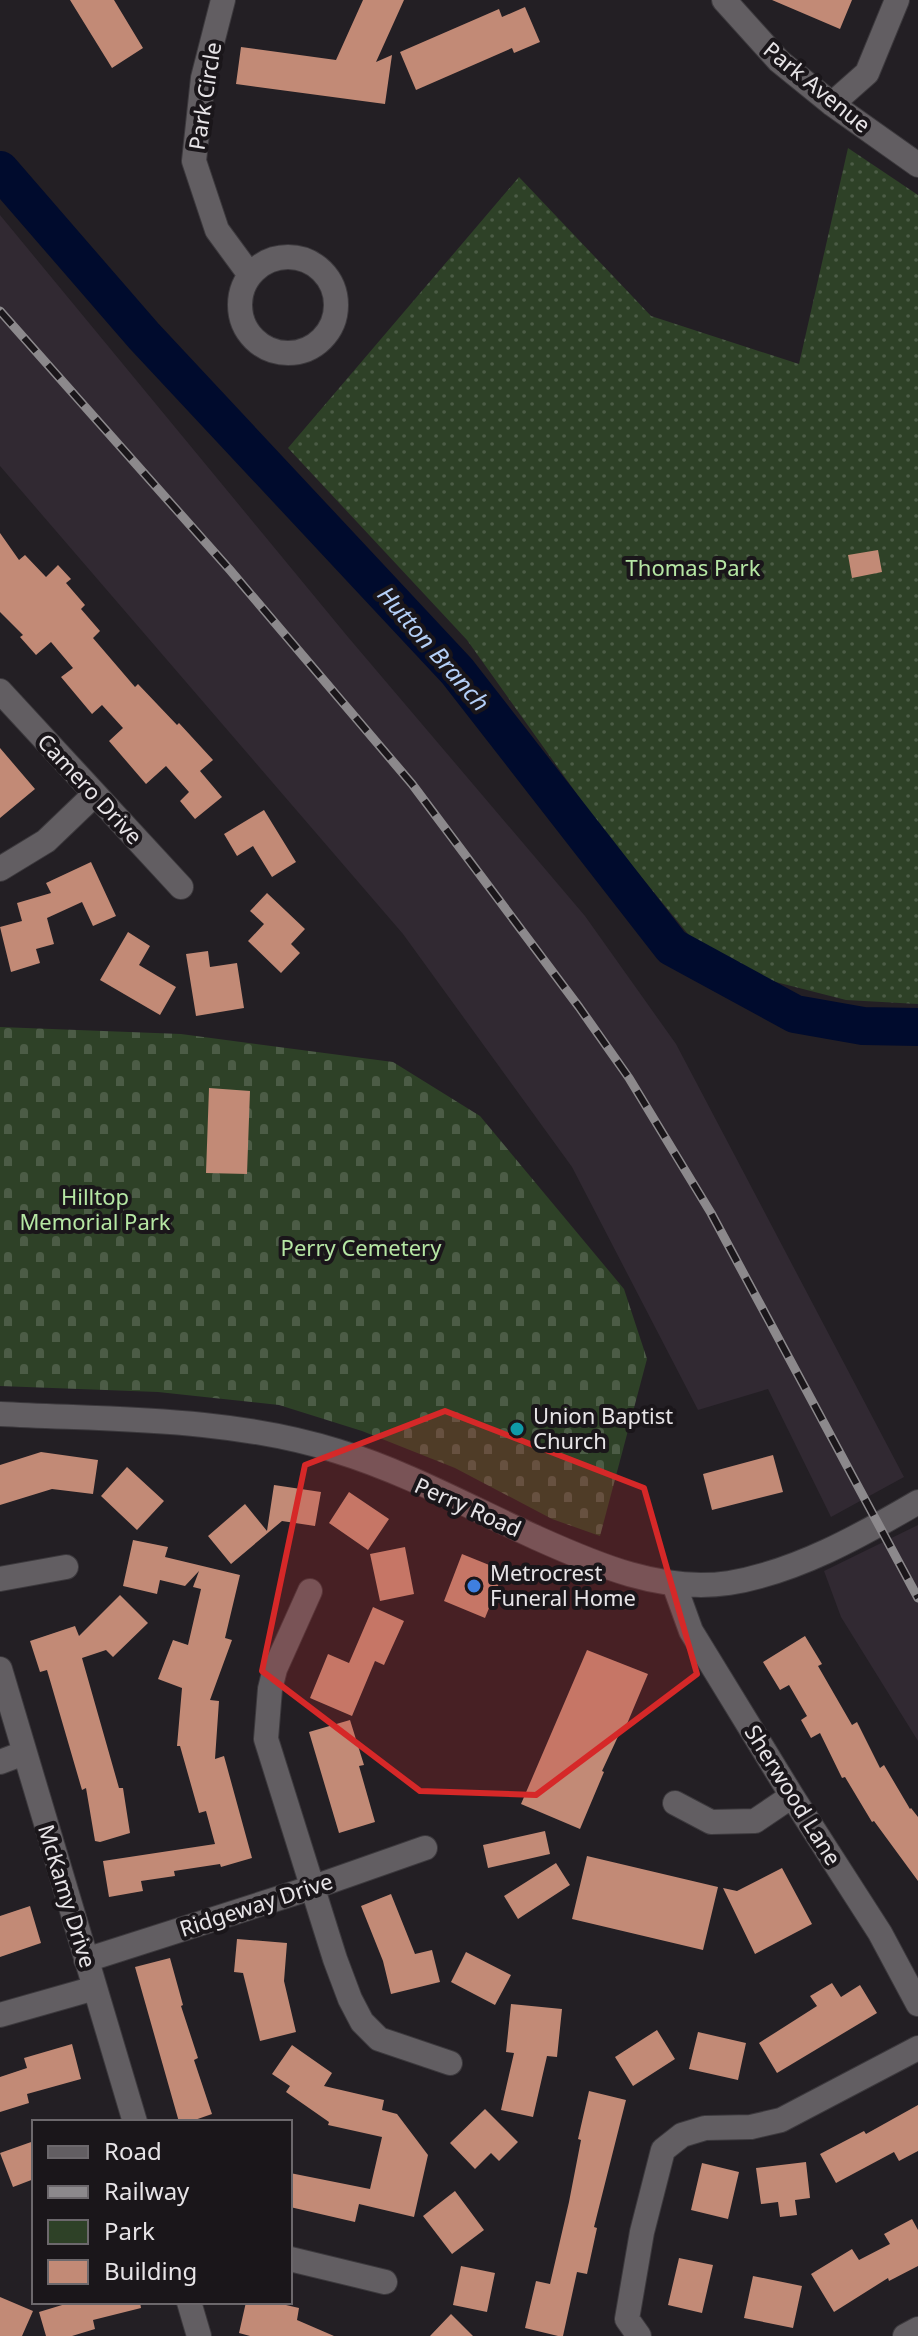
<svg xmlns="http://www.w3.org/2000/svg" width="918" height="2336" font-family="'Noto Sans',sans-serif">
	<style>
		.built { fill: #312932 }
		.green { fill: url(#green-dots) }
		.cemetery { fill: url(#cemetery-stones) }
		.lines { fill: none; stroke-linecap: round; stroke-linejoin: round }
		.river { stroke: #000b2d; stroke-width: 38 }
		.building { fill: #c28a76 }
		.minor-casing { stroke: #3c393d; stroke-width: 26 }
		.minor { stroke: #625e62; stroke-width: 24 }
		.rail-casing { stroke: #8c898c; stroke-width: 9 }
		.rail { stroke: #1a161a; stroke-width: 6; stroke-dasharray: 18; stroke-linecap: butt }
		.marked { fill: #d62828; fill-opacity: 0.2; stroke: #d62828; stroke-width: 6; stroke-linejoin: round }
		.culture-dot { fill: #0f9aa8; stroke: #1a161a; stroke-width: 3 }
		.shop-dot { fill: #3f7fe0; stroke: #1a161a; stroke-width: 3 }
		.labels { text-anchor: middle; stroke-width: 8; stroke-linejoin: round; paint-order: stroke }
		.street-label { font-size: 22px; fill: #e7e4e7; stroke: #1a161a }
		.park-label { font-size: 22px; fill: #b6e7a4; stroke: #1a161a }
		.poi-label { font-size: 22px; fill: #e7e4e7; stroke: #1a161a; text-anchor: start }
		.water-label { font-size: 24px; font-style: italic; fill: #b5d0f8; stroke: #1a161a }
	</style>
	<defs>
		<pattern id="green-dots" width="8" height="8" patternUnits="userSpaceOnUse" patternTransform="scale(2)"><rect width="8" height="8" fill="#2e4127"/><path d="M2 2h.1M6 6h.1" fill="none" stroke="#4c5c46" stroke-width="1.8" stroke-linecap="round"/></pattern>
		<pattern id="cemetery-stones" width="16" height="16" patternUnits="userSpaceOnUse" patternTransform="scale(2)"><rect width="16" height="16" fill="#2e4127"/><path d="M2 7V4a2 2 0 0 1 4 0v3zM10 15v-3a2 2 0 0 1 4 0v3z" fill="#4c5c46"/></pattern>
	</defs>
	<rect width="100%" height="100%" fill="#231f24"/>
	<path class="built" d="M0 215 348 637 585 916 676 1044 904 1477 831 1517 768 1389 698 1410 572 1167 403 934 0 466Z
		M918 1525V1741L841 1617 824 1571Z"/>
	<path class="green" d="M848 148 918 195V1004L846 1000 760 978 692 939 599 825 467 640 288 448 519 177 651 316 799 364Z"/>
	<path class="cemetery" d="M0 1027 181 1034 393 1062 480 1116 624 1289 647 1359 600 1536 552 1519 455 1468 362 1431 279 1405 158 1392 0 1386Z"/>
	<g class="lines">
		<path class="river" d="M0 170 144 336 457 671 672 947 795 1014 863 1026 918 1027"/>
	</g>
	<path class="building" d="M70 0H114L143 48 112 68Z
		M363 0H404L376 62 392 55 385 104 236 84 241 47 336 60Z
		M772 0H852L840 29Z
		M525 7 540 42 514 53 512 48 416 90 400 52 499 9 502 17Z
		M0 533 19 560 25 555 46 577 58 565 71 579 66 583 85 605 81 609 100 631 93 638 135 687 138 684 177 725 179 723 213 760 200 771 222 797 195 819 180 801 189 792 166 766 146 784 109 741 123 728 102 705 92 714 61 677 73 668 51 642 36 655 20 637 23 635 0 612Z
		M878 550 882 572 852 578 848 555Z
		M0 748 35 789 0 818Z
		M264 810 296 862 272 877 253 846 237 856 224 834Z
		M91 862 116 916 93 926 82 902 47 918 54 944 36 949 40 963 11 972 0 927 22 921 17 903 51 893 46 883Z
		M267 893 305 929 291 944 300 953 281 973 248 941 264 924 250 911Z
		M128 932 150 946 139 965 176 987 160 1015 100 980Z
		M208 951 210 967 237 963 244 1008 196 1016 186 954Z
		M209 1088 250 1091 247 1174 206 1173Z
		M41 1452 98 1460 93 1494 52 1489 0 1505V1465Z
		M773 1455 783 1492 712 1510 703 1474Z
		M127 1467 164 1501 137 1530 101 1496Z
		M274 1485 321 1492 315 1526 282 1521 231 1564 208 1536 245 1504 267 1531Z
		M349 1492 389 1519 368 1550 329 1523Z
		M133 1540 168 1547 165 1557 240 1575 225 1638 232 1640 210 1700 219 1701 215 1759 224 1756 252 1858 221 1867 220 1864 174 1871 175 1876 141 1881 143 1891 109 1897 103 1861 215 1844 206 1811 199 1813 180 1746H177L182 1688 158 1679 173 1640 188 1645 201 1589 193 1587 199 1571 185 1586 160 1580 157 1594 123 1586Z
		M405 1547 414 1594 380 1601 370 1554Z
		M462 1554 504 1571 485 1618 444 1601Z
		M120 1595 148 1623 113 1657 106 1650 82 1658 119 1788H123L130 1833 100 1842 95 1841 86 1788 82 1790 47 1670 40 1672 30 1641 75 1626 79 1636Z
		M373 1607 404 1621 384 1665 375 1661 352 1716 310 1698 328 1654 349 1663Z
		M805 1636 822 1664 818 1666 852 1725 857 1722 880 1768 884 1765 910 1809 911 1808 918 1817V1881L874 1821 872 1822 845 1777 842 1778 820 1733 811 1738 801 1720 807 1716 789 1685 780 1690 763 1662Z
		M587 1650 648 1674 624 1731 621 1730 602 1771 604 1772 580 1829 521 1804Z
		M350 1720 364 1765 359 1766 375 1822 339 1833 309 1732Z
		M545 1831 550 1854 488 1868 483 1845Z
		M587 1856 718 1887 703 1950 572 1919Z
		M556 1863 570 1885 518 1919 504 1896Z
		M782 1868 812 1924 755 1954 723 1888 737 1891Z
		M391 1894 415 1954 432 1950 440 1982 391 1994 383 1961 361 1906Z
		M30 1906 41 1943 0 1957V1916Z
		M237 1939 287 1943 284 1981 296 2032 260 2041 243 1973 234 1972Z
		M466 1952 511 1975 495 2005 451 1982Z
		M170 1958 183 2005 181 2006 198 2058 194 2060 212 2114 189 2122H179L135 1967Z
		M832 1983 841 1997 860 1985 877 2013 777 2073 759 2043 817 2006 810 1996Z
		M511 2004 562 2009 557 2057 547 2056 533 2117 501 2110 514 2053 506 2052Z
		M657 2030 675 2059 633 2086 615 2057Z
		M698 2032 746 2043 738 2080 689 2069Z
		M72 2044 81 2079 27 2094 29 2103 0 2112V2077L27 2068 24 2058Z
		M292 2045 332 2073 324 2086 384 2100 382 2110 397 2114 428 2155 414 2217 359 2204 355 2222 290 2207V2173L370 2189 382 2137 328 2125 329 2122 286 2092 290 2086 272 2074Z
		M589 2091 626 2100 594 2227 597 2228 587 2274 577 2272 563 2336H558L525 2328 536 2281 550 2284 569 2202 581 2140 578 2139Z
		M918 2105V2151L899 2161 894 2152 836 2183 820 2154 864 2131 866 2134Z
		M485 2109 518 2142 499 2161 491 2153 475 2169 450 2143Z
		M34 2141V2179L13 2187 0 2153Z
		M806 2162 810 2198 795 2200 797 2215 780 2217 778 2202 761 2204 756 2168Z
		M702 2163 739 2172 728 2219 691 2210Z
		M455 2191 484 2230 452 2254 423 2216Z
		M912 2219 918 2230V2266L889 2281 888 2278 834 2312 811 2274 852 2249 859 2260 890 2244 884 2234Z
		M679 2258 713 2265 702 2313 668 2305Z
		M461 2266 495 2273 487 2312 453 2305Z
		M753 2276 802 2286 793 2328 744 2318Z
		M0 2297 33 2311 22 2336H0Z
		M72 2302H140L141 2308 93 2320 95 2329 72 2336H46L39 2312Z
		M246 2302H273L299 2308 297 2320 334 2336H250L239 2333Z
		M451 2314 473 2336H430Z"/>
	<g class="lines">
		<defs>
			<path id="minor" d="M223 0 203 78 194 161 217 230 250 275
				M724 0 779 61 832 104 918 165
				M832 104 867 73 897 0
				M240 305a48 48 0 1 1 96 0a48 48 0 1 1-96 0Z
				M0 691 181 887
				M0 869 46 841 94 795
				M0 1414C112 1420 229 1417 337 1451 406 1472 471 1508 537 1538 597 1565 662 1593 729 1583 796 1572 860 1536 918 1502
				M0 1579 66 1567
				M674 1584 691 1631 792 1796 880 1933 918 2004
				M310 1591 275 1669 270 1689 266 1739 335 1959 350 1999 362 2022 379 2039 450 2063
				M0 1669 135 2122
				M0 1762 24 1753
				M675 1803 711 1822 755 1821 792 1796
				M86 1960 314 1887 425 1848
				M0 2015 95 1988
				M290 2259 385 2282
				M189 2302 199 2336
				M639 2336 627 2319 642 2232 663 2150 682 2135 705 2128 751 2127 781 2120 918 2048
				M905 2336 918 2329"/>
		</defs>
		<use href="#minor" class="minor-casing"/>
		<use href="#minor" class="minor"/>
		<defs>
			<path id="rail" d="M0 311 230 570 412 784 579 1007 629 1078 711 1213 918 1598"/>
		</defs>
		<use href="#rail" class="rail-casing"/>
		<use href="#rail" class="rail"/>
	</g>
	<path class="marked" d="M445 1411 644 1488 697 1674 536 1795 420 1791 262 1671 305 1465Z"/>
	<circle class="culture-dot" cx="517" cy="1429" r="8"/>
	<circle class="shop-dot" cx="474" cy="1586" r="8"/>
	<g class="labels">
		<g class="street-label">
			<text transform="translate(817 87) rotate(39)" y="8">Park Avenue</text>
			<text transform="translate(205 96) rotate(-81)" y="8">Park Circle</text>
			<text transform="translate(90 789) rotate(47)" y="8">Camero Drive</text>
			<text transform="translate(468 1507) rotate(24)" y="8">Perry Road</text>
			<text transform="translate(793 1795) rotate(58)" y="8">Sherwood Lane</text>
			<text transform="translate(67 1896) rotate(73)" y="8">McKamy Drive</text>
			<text transform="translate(256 1905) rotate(-18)" y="8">Ridgeway Drive</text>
		</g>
		<g class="park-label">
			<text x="693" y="576">Thomas Park</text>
			<text x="95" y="1205">Hilltop<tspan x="95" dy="25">Memorial Park</tspan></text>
			<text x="361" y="1256">Perry Cemetery</text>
		</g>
		<g class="poi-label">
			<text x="533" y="1424">Union Baptist<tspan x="533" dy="25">Church</tspan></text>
			<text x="490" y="1581">Metrocrest<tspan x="490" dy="25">Funeral Home</tspan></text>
		</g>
		<g class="water-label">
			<text transform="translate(433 649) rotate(49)" y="8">Hutton Branch</text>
		</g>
	</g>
	<rect x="32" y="2120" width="260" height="184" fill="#1a161a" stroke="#6c686c" stroke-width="2"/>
	<rect x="48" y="2146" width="40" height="12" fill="#625e62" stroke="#6c686c" stroke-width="2"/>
	<text x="104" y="2160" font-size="24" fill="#e7e4e7">Road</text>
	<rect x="48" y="2186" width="40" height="12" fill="#8c898c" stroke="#6c686c" stroke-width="2"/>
	<text x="104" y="2200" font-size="24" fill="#e7e4e7">Railway</text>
	<rect x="48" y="2220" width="40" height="24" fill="#2e4127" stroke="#6c686c" stroke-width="2"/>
	<text x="104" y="2240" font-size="24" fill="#e7e4e7">Park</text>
	<rect x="48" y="2260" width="40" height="24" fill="#c28a76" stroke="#6c686c" stroke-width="2"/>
	<text x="104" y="2280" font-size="24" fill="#e7e4e7">Building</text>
</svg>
